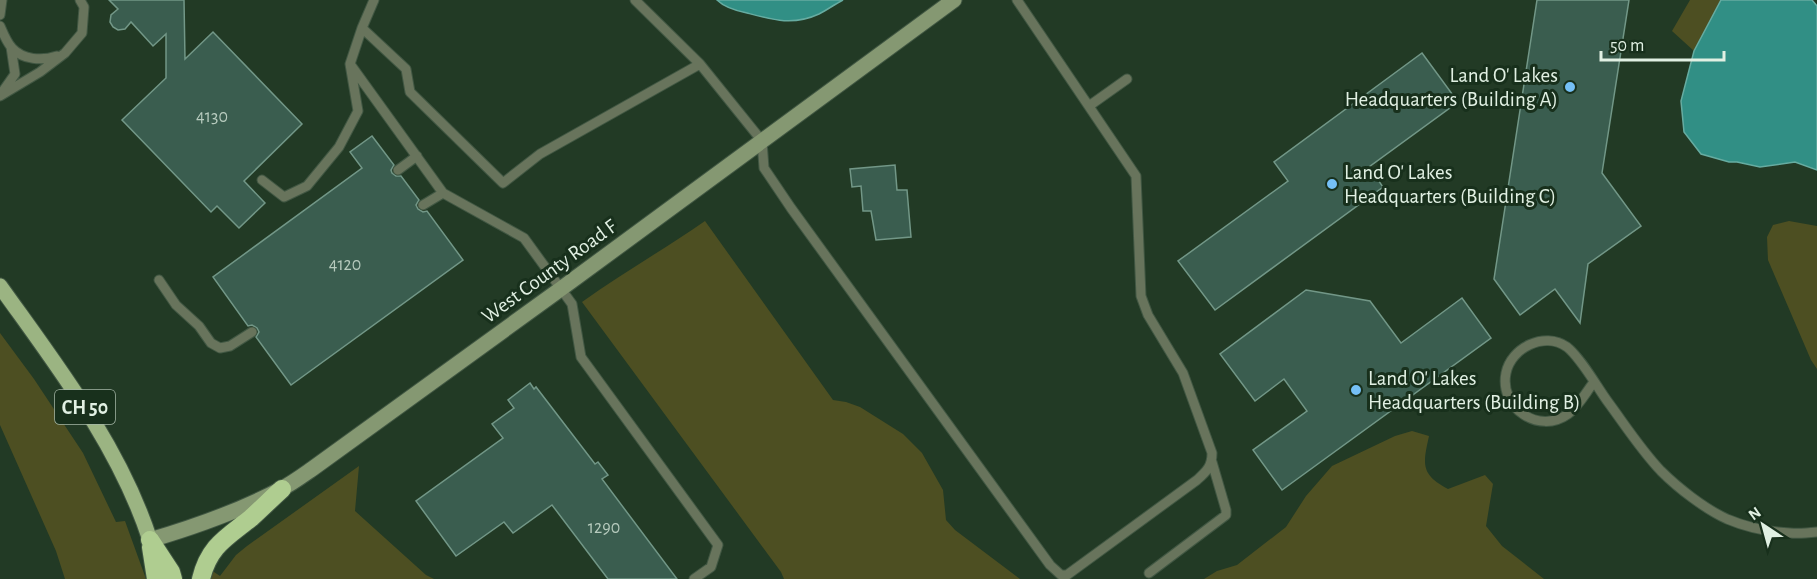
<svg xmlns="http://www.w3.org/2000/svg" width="1817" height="579" font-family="'Alegreya Sans',sans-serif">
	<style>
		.green { fill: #4d4f22 }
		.water { fill: #318f85; stroke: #66aca1; stroke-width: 1.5 }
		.building { fill: #3a5d4f; stroke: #729787; stroke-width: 1.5 }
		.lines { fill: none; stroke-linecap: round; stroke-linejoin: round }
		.lane-casing { stroke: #415743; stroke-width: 11 }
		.secondary-casing { stroke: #415743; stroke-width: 17 }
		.primary-casing { stroke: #415743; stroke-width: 17 }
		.highway-casing { stroke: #415743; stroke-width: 20 }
		.lane { stroke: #68745c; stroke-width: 9 }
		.secondary { stroke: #859872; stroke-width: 15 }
		.primary { stroke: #9bb482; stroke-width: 15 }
		.highway { stroke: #afcd90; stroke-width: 18 }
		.poi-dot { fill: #75c0f6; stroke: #18301c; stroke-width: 2 }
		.labels { text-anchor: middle; stroke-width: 6; stroke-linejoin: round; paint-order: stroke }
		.number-label { font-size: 18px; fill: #b7cbbe }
		.shield { fill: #18301c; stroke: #a5b6a7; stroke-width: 1.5 }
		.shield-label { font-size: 20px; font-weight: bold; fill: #e1f0e3 }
		.poi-label { font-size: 21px; fill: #e1f0e3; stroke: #18301c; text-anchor: start }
		.street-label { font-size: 21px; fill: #e1f0e3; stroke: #18301c }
	</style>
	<rect width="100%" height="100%" fill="#223a25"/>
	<path class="green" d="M1690 0H1721L1694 51 1672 31Z
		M705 221 833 400 846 402 860 407 903 434 922 453 943 490 946 520 955 530 1020 579H784L781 572 582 302C622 273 665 249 705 221Z
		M1789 221 1817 226V369L1811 360 1768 260 1767 237 1773 225Z
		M0 333 34 379 83 453 116 522 125 521 146 579H65L56 551 0 425Z
		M1412 431 1429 436C1423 464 1420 474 1448 489L1485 475 1493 484 1486 526 1502 546 1544 579H1204L1217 571 1237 565 1286 527 1306 496 1332 466 1395 436Z
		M359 466 355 511 426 575 434 579H207L209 573 214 572 220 576 236 555 247 546Z"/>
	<path class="water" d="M717 0H843C835 4 827 10 819 14 793 26 773 20 747 13 737 11 724 7 717 0Z
		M1721 0H1812L1817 6V170L1795 162 1760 167 1737 162H1729L1701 154 1684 132 1681 101 1694 51Z"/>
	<path class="building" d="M109 0H184L185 59 213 32 302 124 244 181 265 203 239 228 217 206 211 212 122 120 166 78V34L153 46 131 22 125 29 118 30 113 27 110 22 111 15 118 9Z
		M1537 0H1629L1602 173 1641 226 1588 264 1580 323 1555 289 1520 315 1494 279Z
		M1422 53 1458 102 1369 167 1383 187 1215 310 1178 261 1288 181 1274 162Z
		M372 136 394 165 391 170 392 173 396 176H401L419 200 416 205 418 209 423 212 427 211 463 260 291 385 256 337 259 332 257 328 252 325 248 326 213 277 362 168 350 152Z
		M895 165 897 190H907L911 237 876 240 871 211H863L861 186 852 187 850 169Z
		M1306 290 1370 301 1401 343 1462 298 1491 338 1282 490 1253 450 1307 411 1284 379 1255 401 1220 354Z
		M530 383 534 389 536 387 595 464 598 462 608 475 602 479 677 579H608L552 505 513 533 504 522 456 556 416 501 503 438 492 424 514 408 508 400Z"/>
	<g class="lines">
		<defs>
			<path id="lane" d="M635 0 700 64 762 141 764 168 791 208 1050 565 1061 575H1067L1197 480C1207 471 1212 466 1212 453L1183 373 1148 315 1141 296 1136 176 1017 0
				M0 15 2 0
				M0 26C3 33 7 43 12 48 23 60 42 61 57 56
				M362 28 406 69 410 92 503 183 540 154 700 64
				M350 64 443 193 524 238 572 304 581 357 718 545 711 567 694 579
				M1 94 15 74 11 47
				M0 96 40 72 65 53 82 33 84 7 80 0
				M1089 106 1127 79
				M398 170 417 156
				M262 180 284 197 307 186 339 147 358 111 350 64 362 28 374 0
				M423 205 443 193
				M159 280 176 305 199 326 211 343 220 348 230 346 252 332
				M1594 382C1586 392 1579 406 1568 414 1539 435 1499 408 1506 373 1511 348 1544 331 1567 347 1581 358 1597 387 1608 402 1625 425 1641 450 1661 471 1678 488 1705 509 1727 519 1746 527 1770 532 1790 533 1799 534 1808 533 1817 532
				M1149 573 1226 515V510L1212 462"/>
			<path id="secondary" d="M150 540C194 527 240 511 281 489 291 484 302 476 312 469L562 288 954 0"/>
			<path id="primary" d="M0 286C57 366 119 445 150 540"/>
			<path id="highway" d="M150 540 171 572 173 579
				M151 547 156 579
				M201 579C209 546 226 538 251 518 261 509 272 498 282 489"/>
		</defs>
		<use href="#lane" class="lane-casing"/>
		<use href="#secondary" class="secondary-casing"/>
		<use href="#primary" class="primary-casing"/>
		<use href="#highway" class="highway-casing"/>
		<use href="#lane" class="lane"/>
		<use href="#secondary" class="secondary"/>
		<use href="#primary" class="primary"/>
		<use href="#highway" class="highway"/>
	</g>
	<g class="poi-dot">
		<circle cx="1570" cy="87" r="6"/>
		<circle cx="1332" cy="184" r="6"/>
		<circle cx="1356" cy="390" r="6"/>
	</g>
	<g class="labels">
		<g class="number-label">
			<text x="212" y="122">4130</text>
			<text x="345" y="270">4120</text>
			<text x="604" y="533">1290</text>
		</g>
		<rect class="shield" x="55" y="390" width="60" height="34" rx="4.5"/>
		<g class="shield-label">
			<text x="85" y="414">CH 50</text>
		</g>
		<g class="poi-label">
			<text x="1558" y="82" text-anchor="end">Land O' Lakes<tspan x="1558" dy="24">Headquarters (Building A)</tspan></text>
			<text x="1344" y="179">Land O' Lakes<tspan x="1344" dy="24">Headquarters (Building C)</tspan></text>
			<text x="1368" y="385">Land O' Lakes<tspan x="1368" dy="24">Headquarters (Building B)</tspan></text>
		</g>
		<g class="street-label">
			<text transform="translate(549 271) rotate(-36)" y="7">West County Road F</text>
		</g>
	</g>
	<g transform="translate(1763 525) rotate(324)" stroke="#18301c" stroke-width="4.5" paint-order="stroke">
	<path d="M0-4.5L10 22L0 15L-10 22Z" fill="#e1f0e3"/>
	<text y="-9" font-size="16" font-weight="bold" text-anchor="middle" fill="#e1f0e3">N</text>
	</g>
	<path d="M1601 51v9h123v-9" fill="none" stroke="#e1f0e3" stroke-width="3"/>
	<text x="1610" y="51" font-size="18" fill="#e1f0e3" stroke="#18301c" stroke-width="4.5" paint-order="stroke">50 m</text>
</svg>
